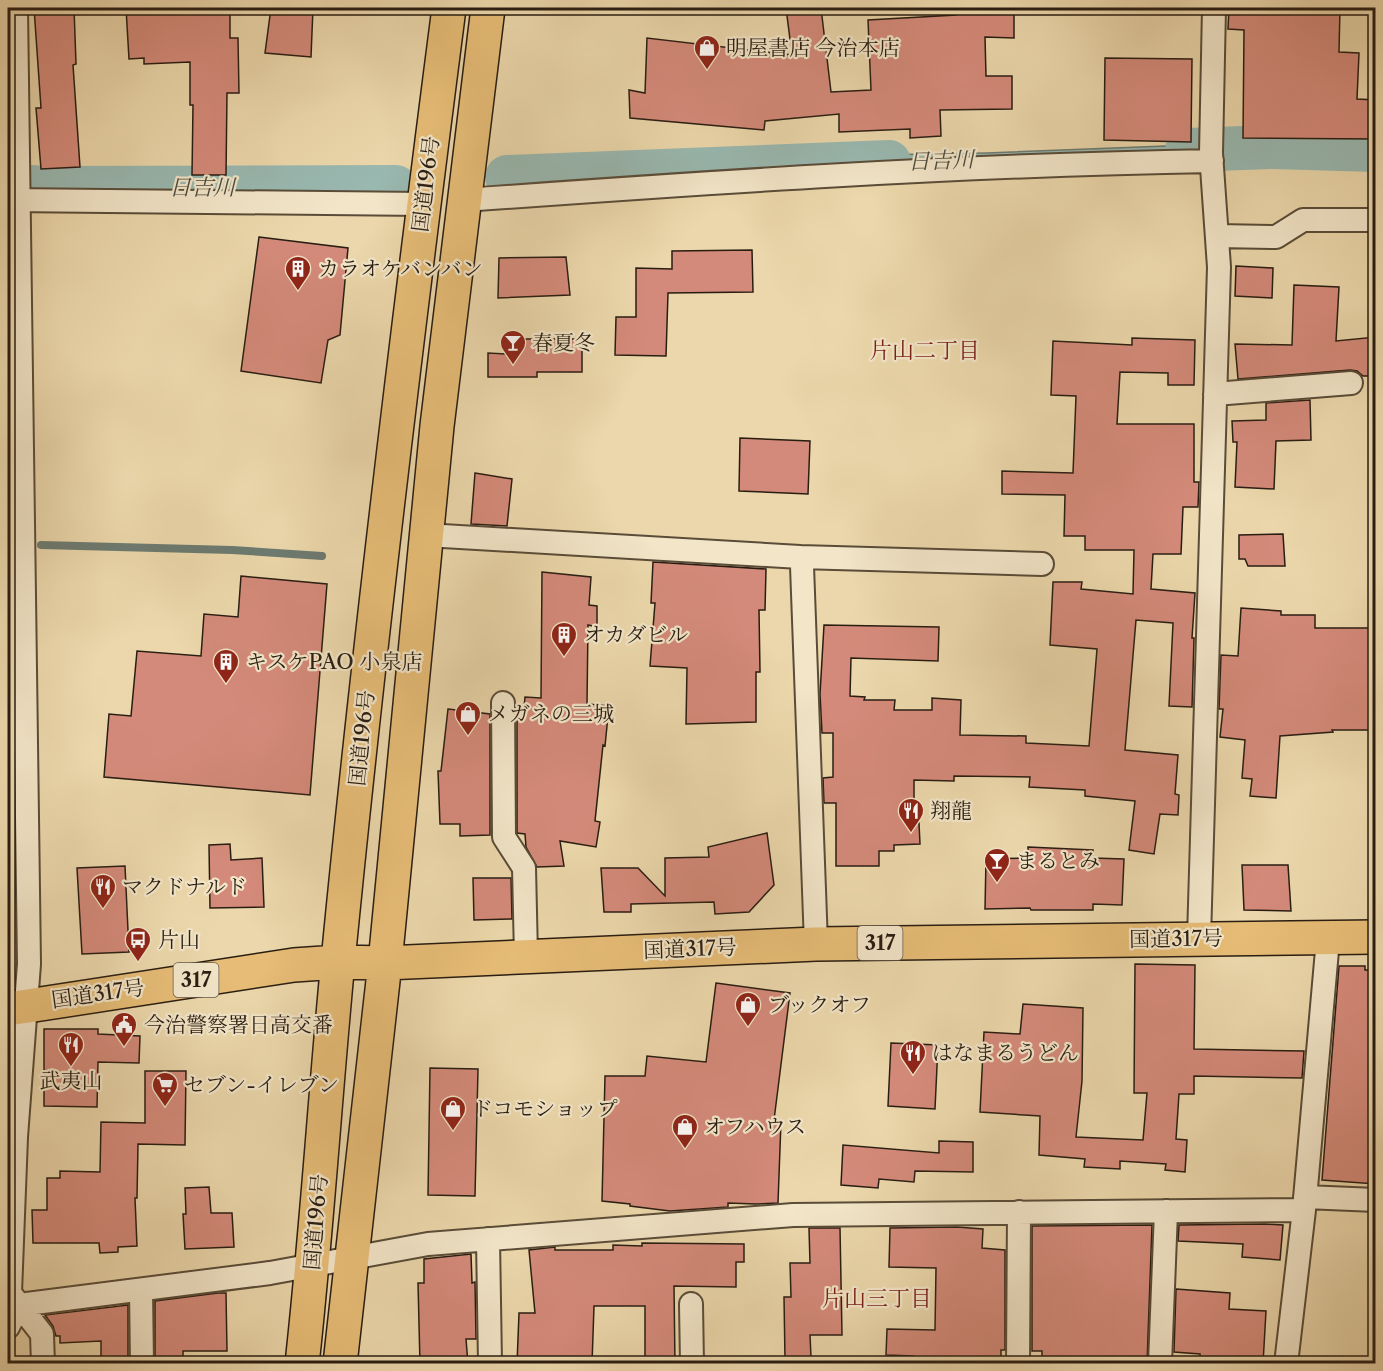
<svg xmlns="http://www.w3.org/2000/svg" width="1383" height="1371" font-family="'Libre Caslon Text','Noto Serif JP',serif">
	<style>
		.water { fill: #99b8b0; stroke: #6c7a71; stroke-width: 1.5 }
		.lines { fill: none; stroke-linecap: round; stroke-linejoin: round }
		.stream { stroke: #6c7a71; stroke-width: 8 }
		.river { stroke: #99b8b0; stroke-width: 44 }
		.building { fill: #d48a7a; stroke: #291d12; stroke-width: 1.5 }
		.minor-casing { stroke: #5a4c38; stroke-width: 26 }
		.trunk-casing { stroke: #291d12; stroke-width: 36 }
		.minor { stroke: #f2e5c8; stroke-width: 22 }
		.trunk { stroke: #e6bc76; stroke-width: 33 }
		.labels { text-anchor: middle; stroke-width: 4.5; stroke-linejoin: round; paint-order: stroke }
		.shield { fill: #f2e5c8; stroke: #655949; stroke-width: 1.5 }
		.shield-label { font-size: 20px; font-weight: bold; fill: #291d12 }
		.poi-label { font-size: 21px; fill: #291d12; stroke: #f2e5c8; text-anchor: start }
		.street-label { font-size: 21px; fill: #291d12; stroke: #f2e5c8 }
		.water-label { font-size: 22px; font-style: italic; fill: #4b4c41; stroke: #f2e5c8 }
		.neighbourhood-label { font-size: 22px; fill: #7a1f14; stroke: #f2e5c8 }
	</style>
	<rect width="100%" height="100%" fill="#ebd7ab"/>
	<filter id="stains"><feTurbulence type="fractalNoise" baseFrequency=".00333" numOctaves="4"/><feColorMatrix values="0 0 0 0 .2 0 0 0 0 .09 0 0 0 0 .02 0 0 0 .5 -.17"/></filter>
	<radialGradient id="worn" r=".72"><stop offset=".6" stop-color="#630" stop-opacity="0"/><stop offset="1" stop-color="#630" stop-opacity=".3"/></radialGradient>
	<path class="water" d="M1166 146 1376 150 1375 159 1243 157 1186 154 833 164 534 176 533 165 670 154 815 156 987 153Z"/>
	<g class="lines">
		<path class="stream" d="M41 545 232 550 322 556"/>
		<path class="river" d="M1187 150 1272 147 1376 150
			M507 177 889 162
			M8 186 51 188 396 187"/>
	</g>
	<path class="building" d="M34 8H74L76 64 73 65 80 167 41 169 36 108H41Z
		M126 8H230V38H238L239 93H227L226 175H192L193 105H190V62L144 64V58L129 59Z
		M271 8H313L311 57 265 53Z
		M786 8H821L831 92 871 90 868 20 956 15 955 8H1014V38L985 37 986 76H1012V109L940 110 941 136 910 138V129L839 132V114L765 121 764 130 630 118 629 90 645 93 647 38 792 55Z
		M1229 8H1340L1339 52 1359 53 1357 99 1376 100V139L1243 138 1244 30 1228 29Z
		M1105 58 1192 59 1191 142 1104 140Z
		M259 237 348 248 340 335 328 340 321 383 241 371Z
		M752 250 753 292 668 293 666 356 615 355 616 317H636V268L672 269V251Z
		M566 257 570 295 498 298 499 258Z
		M1236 266 1273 268 1272 298 1235 296Z
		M1294 285 1339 287 1336 341 1376 337V376H1363L1357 371 1350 370 1238 379 1235 344 1292 345Z
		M1132 338 1195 340 1194 385H1168V373L1120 372 1117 424H1194V482H1199L1198 507H1183L1181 554H1153L1151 589 1195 593 1192 638H1194L1192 707 1169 706 1173 623 1136 620 1125 750 1178 755 1175 794 1179 795 1178 815 1160 814 1154 854 1129 850 1135 801 1085 796V790L1029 787 1030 777 954 776V781L914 780V823H919L920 844 894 845V851H879V866H836V803H824L823 778 833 777V733H822L820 694 824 625 939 627 938 661 851 658 850 696 865 697 864 700H895L894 710H932V698L961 700 960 735 1026 736V743L1089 746 1097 649 1050 645 1053 582H1082L1081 589 1133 594 1134 550H1085V536H1064L1065 495 1002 494V471L1073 473 1076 396 1051 395 1053 341 1132 345Z
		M507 339H582V372H537V377H488V353L506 354Z
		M1310 400 1311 440 1276 441 1274 489 1235 487 1237 442H1233L1232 421 1266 420V403Z
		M740 438 810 441 808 494 739 491Z
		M475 473 512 479 507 526 471 524Z
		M1283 534 1285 566H1248L1245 559H1239V535Z
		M653 562 766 569 765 610H759L760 672H756V722L686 724 687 668 650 666 655 603H651Z
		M542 572 591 577 589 605 597 606V627L588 625 587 704 609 706 605 746 603 745 595 821 600 822 596 847 560 841 564 866 537 867 526 847 525 834 517 833V718H523L525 697 541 698Z
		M241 576 327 584 310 795 104 777 109 714 131 716 137 651 201 656 204 614 238 617Z
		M1241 608 1281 611V615H1315V628H1376V730H1332L1333 732 1280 736 1276 798 1250 796 1252 779 1242 778 1245 740 1220 737 1223 709H1219L1221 655 1238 656Z
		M448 709 490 714V835L460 836V824H440L438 771H441Z
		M767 833 774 885 749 912 715 914 714 902 631 904V912H604L601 868H638L665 896V858L709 857 708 847Z
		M230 844 231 860 262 858 264 907 210 908 209 845Z
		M1028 847 1093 850V858L1124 859 1122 905 1093 904V910H1031L1030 908 985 909 986 859 1028 858Z
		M1242 865H1288L1291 911 1244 910Z
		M125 866 129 952 82 954 77 868Z
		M473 878H511L512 919 474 920Z
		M1135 964 1195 965 1194 1049 1304 1051 1302 1078 1194 1076V1094H1179L1176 1139 1187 1140 1185 1172 1165 1170 1166 1164 1120 1161V1169L1084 1167 1085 1159 1039 1155 1040 1116 980 1112 984 1032 1020 1034 1023 1004 1083 1008 1082 1081 1076 1137 1143 1140 1147 1093H1134Z
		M1339 966H1365V970H1376V1184L1322 1180Z
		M716 983 790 993 774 1120 781 1121 778 1203 756 1204 728 1203V1207L670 1211 630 1206V1204L602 1201 605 1076H645L647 1056 706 1062Z
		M44 1029H98V1034L140 1036 139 1063 98 1062 97 1107 44 1106Z
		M891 1043 938 1045 935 1109 888 1106Z
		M430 1068 478 1069 475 1196 428 1195Z
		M145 1071H186L185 1145 138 1144 137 1198H135L137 1246 118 1247V1252L100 1253 99 1243H33L32 1210H47V1178H60V1171L100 1172 101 1122 145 1123Z
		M939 1141 973 1142V1172L915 1171 914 1182 879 1179 878 1188 841 1185 843 1145 939 1153Z
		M209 1187 211 1213H232L234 1247 185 1249 183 1214H186L185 1188Z
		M1265 1224 1283 1225 1280 1260 1242 1257 1243 1244 1178 1241 1179 1225Z
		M1152 1225 1147 1364H1086V1360L1042 1358V1351H1032V1226Z
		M957 1227 983 1229 982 1248 1005 1250V1350H1001V1364H913V1356L886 1355 887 1329 935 1330 936 1268 889 1267 890 1228Z
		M809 1228H840L842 1335H810L811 1357 785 1359 784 1297H791L790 1263H810Z
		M642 1243 744 1244V1262H736V1287L674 1286 675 1364H645V1306H594L592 1364H517L519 1313H535L529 1250 555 1247V1250H613V1245L642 1246Z
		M471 1254 472 1283 475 1282 476 1339H466L468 1364H420L418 1283H424V1259Z
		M1176 1289 1230 1293 1229 1309 1266 1311 1263 1364H1200V1354L1174 1352Z
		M218 1293H226L227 1351H183V1364H155V1301Z
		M128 1305V1360H101V1341L60 1343V1336H56L53 1326 45 1315Z"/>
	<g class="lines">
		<defs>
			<path id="minor" d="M16 8 29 964 16 1137 10 1293 42 1334 43 1364
				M8 200 424 204
				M465 200C714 182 962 165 1212 161
				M1217 236 1276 237 1303 220H1376
				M1215 394 1351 383
				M426 535 800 557
				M503 703 504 837 524 868 526 956
				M1199 938 1219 267 1211 153 1214 8
				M816 944 802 566 800 557 1042 564
				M1305 1197 1376 1200
				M488 1239 490 1364
				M141 1290 142 1364
				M691 1304 692 1364
				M8 1327 19 1305 270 1273 428 1244 793 1215 1304 1210
				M1018 1364 1019 1212
				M1160 1364 1166 1211
				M1286 1364 1304 1210 1328 939"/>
			<path id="trunk" d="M8 1009 294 965 338 962 385 963 816 944 1376 937
				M302 1364C317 1229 325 1095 338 961 369 642 408 325 449 8
				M340 1364 385 963 437 426 488 8"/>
		</defs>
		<use href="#minor" class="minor-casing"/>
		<use href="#trunk" class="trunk-casing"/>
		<use href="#minor" class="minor"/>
		<use href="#trunk" class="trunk"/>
	</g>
	<defs>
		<symbol id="shop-pin" viewBox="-11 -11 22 30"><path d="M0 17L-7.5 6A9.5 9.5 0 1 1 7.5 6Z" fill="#8f2418" stroke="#f2e5c8"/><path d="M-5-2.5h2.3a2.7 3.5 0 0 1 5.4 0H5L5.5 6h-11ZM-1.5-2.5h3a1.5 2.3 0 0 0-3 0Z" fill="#fff"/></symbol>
		<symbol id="building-pin" viewBox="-11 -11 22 30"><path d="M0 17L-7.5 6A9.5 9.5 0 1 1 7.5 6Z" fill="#8f2418" stroke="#f2e5c8"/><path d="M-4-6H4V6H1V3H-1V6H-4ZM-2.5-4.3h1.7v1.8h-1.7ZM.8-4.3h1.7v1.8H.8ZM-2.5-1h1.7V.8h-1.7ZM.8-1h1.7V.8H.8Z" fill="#fff"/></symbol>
		<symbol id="bar-pin" viewBox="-11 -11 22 30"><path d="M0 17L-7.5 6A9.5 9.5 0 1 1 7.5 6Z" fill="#8f2418" stroke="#f2e5c8"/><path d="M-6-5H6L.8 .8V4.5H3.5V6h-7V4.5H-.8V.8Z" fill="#fff"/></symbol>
		<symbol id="restaurant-pin" viewBox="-11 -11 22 30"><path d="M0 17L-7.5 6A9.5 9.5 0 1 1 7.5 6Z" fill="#8f2418" stroke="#f2e5c8"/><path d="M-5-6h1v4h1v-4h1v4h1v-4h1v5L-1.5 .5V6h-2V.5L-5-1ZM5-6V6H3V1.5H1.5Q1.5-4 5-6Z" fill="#fff"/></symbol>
		<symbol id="bus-pin" viewBox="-11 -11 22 30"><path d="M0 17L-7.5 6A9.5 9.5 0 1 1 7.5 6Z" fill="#8f2418" stroke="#f2e5c8"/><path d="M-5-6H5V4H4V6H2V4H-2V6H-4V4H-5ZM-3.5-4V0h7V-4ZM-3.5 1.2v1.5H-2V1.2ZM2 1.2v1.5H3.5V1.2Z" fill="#fff"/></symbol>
		<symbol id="civic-pin" viewBox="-11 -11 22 30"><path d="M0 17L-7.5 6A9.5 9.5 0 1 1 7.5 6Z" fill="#8f2418" stroke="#f2e5c8"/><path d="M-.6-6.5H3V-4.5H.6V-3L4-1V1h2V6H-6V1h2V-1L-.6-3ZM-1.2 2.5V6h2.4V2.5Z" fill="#fff"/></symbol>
		<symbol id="supermarket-pin" viewBox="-11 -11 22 30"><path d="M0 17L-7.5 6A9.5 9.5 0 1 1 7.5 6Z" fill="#8f2418" stroke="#f2e5c8"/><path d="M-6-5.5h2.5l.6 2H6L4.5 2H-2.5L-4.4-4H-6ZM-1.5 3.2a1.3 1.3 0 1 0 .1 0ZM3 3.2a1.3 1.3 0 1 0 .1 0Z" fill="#fff"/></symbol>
	</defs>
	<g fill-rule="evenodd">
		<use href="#shop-pin" x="692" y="33" width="30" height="40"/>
		<use href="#building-pin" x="283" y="254" width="30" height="40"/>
		<use href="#bar-pin" x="498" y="328" width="30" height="40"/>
		<use href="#building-pin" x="549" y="620" width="30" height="40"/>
		<use href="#building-pin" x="211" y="647" width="30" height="40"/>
		<use href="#shop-pin" x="453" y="699" width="30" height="40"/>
		<use href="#restaurant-pin" x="896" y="796" width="30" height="40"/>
		<use href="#bar-pin" x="982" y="846" width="30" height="40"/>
		<use href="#restaurant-pin" x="88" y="872" width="30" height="40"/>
		<use href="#bus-pin" x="123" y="925" width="30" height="40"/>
		<use href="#shop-pin" x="733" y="990" width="30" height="40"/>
		<use href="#civic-pin" x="109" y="1010" width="30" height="40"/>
		<use href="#restaurant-pin" x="56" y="1030" width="30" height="40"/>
		<use href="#restaurant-pin" x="898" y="1038" width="30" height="40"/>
		<use href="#supermarket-pin" x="150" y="1070" width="30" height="40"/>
		<use href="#shop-pin" x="438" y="1094" width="30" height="40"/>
		<use href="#shop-pin" x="670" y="1112" width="30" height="40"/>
	</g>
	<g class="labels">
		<g class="shield">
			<rect x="857.5" y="926" width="45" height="34" rx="4.5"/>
			<rect x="173.5" y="963" width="45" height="34" rx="4.5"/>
		</g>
		<g class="shield-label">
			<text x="880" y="950">317</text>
			<text x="196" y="987">317</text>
		</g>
		<g class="poi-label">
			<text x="726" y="55">明屋書店 今治本店</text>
			<text x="318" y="276">カラオケバンバン</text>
			<text x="532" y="350">春夏冬</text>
			<text x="584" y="642">オカダビル</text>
			<text x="246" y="669">キスケPAO 小泉店</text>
			<text x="488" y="721">メガネの三城</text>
			<text x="930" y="818">翔龍</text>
			<text x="1016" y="868">まるとみ</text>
			<text x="122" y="894">マクドナルド</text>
			<text x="158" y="947">片山</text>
			<text x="768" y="1012">ブックオフ</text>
			<text x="144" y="1032">今治警察署日高交番</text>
			<text x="932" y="1060">はなまるうどん</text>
			<text x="71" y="1088" text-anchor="middle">武夷山</text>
			<text x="184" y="1092">セブン-イレブン</text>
			<text x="472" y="1116">ドコモショップ</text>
			<text x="704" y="1134">オフハウス</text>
		</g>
		<g class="street-label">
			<text transform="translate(426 184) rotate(-83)" y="7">国道196号</text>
			<text transform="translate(362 738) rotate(-84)" y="7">国道196号</text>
			<text transform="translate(1176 939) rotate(-1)" y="7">国道317号</text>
			<text transform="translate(690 949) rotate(-2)" y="7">国道317号</text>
			<text transform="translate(98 994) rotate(-8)" y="7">国道317号</text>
			<text transform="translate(316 1222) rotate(-85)" y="7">国道196号</text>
		</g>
		<g class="water-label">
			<text transform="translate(941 160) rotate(-2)" y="8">日吉川</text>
			<text x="202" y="195">日吉川</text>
		</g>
		<g class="neighbourhood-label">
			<text x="925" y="358">片山二丁目</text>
			<text x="877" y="1306">片山三丁目</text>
		</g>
	</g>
	<rect width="1383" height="1371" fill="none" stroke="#ebd7ab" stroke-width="30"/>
	<rect x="9" y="9" width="1365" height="1353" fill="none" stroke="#291d12" stroke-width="3"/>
	<rect x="15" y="15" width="1353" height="1341" fill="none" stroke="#291d12" stroke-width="1.5"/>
	<rect width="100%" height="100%" filter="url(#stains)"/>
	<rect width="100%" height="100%" fill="url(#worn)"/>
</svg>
